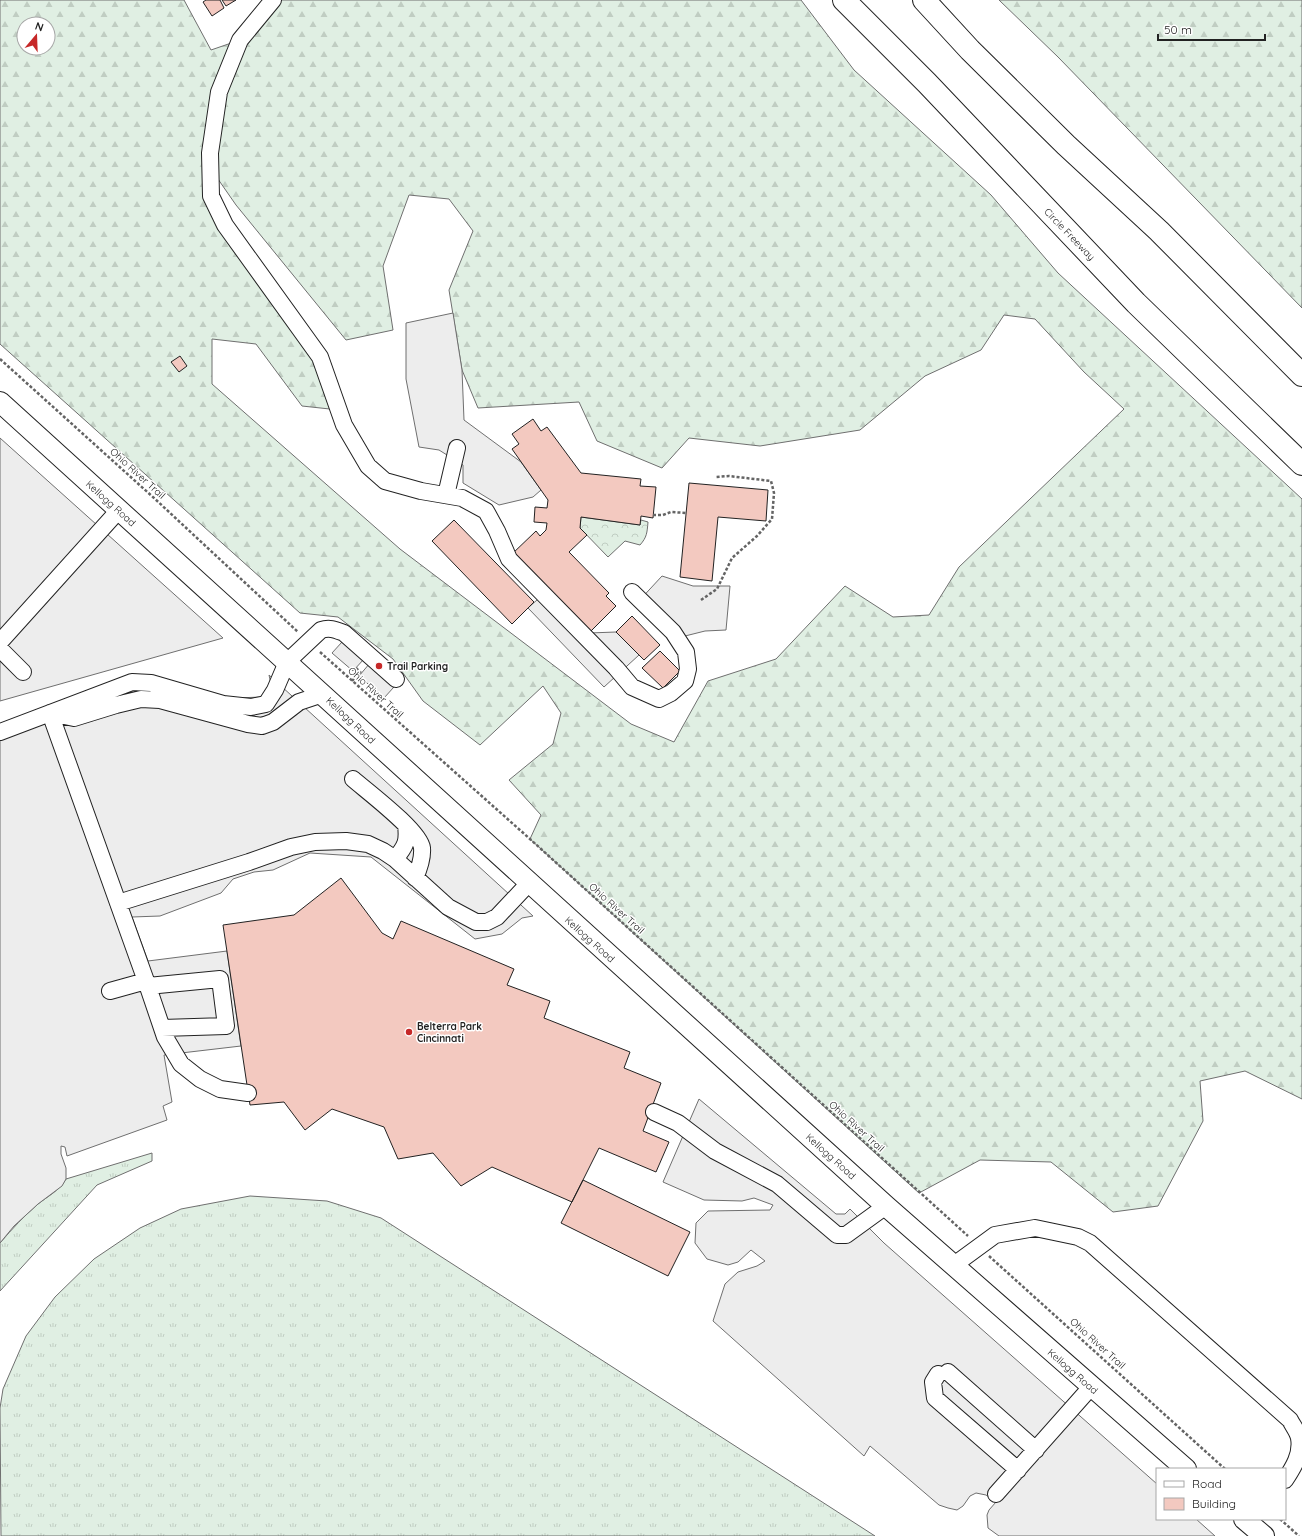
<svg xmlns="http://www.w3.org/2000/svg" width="1302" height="1536" font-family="Quicksand,sans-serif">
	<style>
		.grass { fill: url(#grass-tufts); stroke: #6f6f6f }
		.forest { fill: url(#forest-firs); stroke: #6f6f6f; fill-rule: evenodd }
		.park { fill: url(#park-crowns); stroke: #6f6f6f }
		.parking { fill: #ededed; stroke: #6f6f6f }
		.building { fill: #f3c9c0; stroke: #222 }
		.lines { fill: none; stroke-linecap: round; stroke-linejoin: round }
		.minor-casing { stroke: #222; stroke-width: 18 }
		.major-casing { stroke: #222; stroke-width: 22 }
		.highway-casing { stroke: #222; stroke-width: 24 }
		.path { stroke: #646464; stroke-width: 2.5; stroke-dasharray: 3 2; stroke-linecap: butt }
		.minor { stroke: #fff; stroke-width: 16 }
		.major { stroke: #fff; stroke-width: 20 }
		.highway { stroke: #fff; stroke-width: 22 }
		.poi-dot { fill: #c62828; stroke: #fff; stroke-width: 1.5 }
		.labels { text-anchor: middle; stroke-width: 3; stroke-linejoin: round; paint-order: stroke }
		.street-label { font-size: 10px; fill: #222; stroke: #fff }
		.poi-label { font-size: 10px; font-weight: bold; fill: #222; stroke: #fff; text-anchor: start }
	</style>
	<defs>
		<pattern id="grass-tufts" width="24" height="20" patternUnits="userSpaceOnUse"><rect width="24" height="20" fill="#e0efe3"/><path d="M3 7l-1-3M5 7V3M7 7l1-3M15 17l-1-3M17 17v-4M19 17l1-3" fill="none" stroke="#c0cdc2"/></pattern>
		<pattern id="forest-firs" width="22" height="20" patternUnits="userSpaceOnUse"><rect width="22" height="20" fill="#e0efe3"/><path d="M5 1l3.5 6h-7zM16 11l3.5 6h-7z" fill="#c0cdc2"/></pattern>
		<pattern id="park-crowns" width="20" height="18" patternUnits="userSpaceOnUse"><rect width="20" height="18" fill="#e0efe3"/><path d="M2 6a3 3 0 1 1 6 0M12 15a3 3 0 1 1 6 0" fill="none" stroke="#c0cdc2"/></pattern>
	</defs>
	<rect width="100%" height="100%" fill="#fff"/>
	<path class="grass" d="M152 1153V1161L97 1185 0 1291V1243C12 1229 24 1216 38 1204 48 1196 59 1191 66 1179Z
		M250 1196 327 1201 381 1218 875 1536H1L0 1408 3 1389 26 1336 55 1297 94 1259 140 1228 181 1209Z"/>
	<path class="forest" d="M0 0H184L211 50 240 40 273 0H801L854 70 991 195 1058 273 1302 499V1099L1245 1071 1200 1081 1203 1121 1158 1206 1113 1212 1051 1162 980 1160 919 1193 530 839 541 815 509 780 553 744 561 713 543 686 480 745 423 701 393 659 338 617 300 613 0 344ZM24 24H48V48H24ZM211 169 236 205 346 340 393 330 383 266 409 195 449 199 473 231 449 290 462 370 478 408 579 402 597 441 662 468 689 438 760 446 860 430 925 376 981 350 1004 315 1035 319 1084 372 1124 409 959 567 929 615 893 617 845 586 776 659 708 681 674 742 631 724 400 549 212 384V339L256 344 302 406 339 410 320 357 211 196Z
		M999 0H1302V308L1058 57Z"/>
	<path class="park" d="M581 517 640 525 641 520 648 522C647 533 647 537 640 545L625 541 608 557 580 528Z"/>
	<path class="parking" d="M453 313 462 370 464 420 521 462 541 490 533 497 499 505 463 483V465L439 450 419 447 406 379V323Z
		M0 438 223 638 0 701Z
		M662 576 693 586H730L726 630 705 631 669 640 637 603Z
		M547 591 589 633 616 632 639 655 604 687 528 608Z
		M352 631 403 677 384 698 359 676 370 663 364 659 353 671 332 653Z
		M269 675 533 916 522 918 502 934 475 939 371 857 310 853 273 870 254 872 233 879 221 893 160 916 132 917 148 961 227 951 241 1046 164 1055 172 1102 163 1106 167 1120 67 1156 65 1147 61 1146V1154L66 1168V1179L62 1186 38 1204 14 1226 0 1243V724L132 677 234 698 263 697 271 684Z
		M699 1099 836 1214H845L850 1209 884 1243 1157 1484V1519H1196L1215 1536H999L988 1528 987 1515 989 1510 996 1502 986 1495 976 1493 970 1496 963 1506 957 1510 948 1508 939 1505 870 1446 864 1456 713 1321 725 1284 738 1272 757 1266 765 1261 751 1250 738 1262 728 1265 707 1259 695 1243 696 1223 708 1211 770 1210 773 1205 754 1198 742 1201 704 1200 663 1182Z"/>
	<path class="building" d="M206 0H220L224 8 212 16 203 2Z
		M222 0H236L226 6Z
		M180 356 187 366 179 372 171 362Z
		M533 419 541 431 547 427 581 473 641 479 640 486 656 487 653 518 641 516 640 525 581 517 580 528 587 535 569 552 609 593 606 596 616 606 589 633 511 555 536 531 540 536 546 530 547 523 534 522 535 507 547 508 548 500 512 449 519 444 512 434Z
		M689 483 768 490 766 521 718 517 712 581 680 577Z
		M454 520 534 602 512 624 432 541Z
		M632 616 660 645 644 660 616 632Z
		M660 651 680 671 663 688 642 668Z
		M341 878 382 933 393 939 401 921 514 969 507 985 550 1001 544 1018 630 1052 624 1068 661 1083 643 1131 669 1142 656 1172 599 1148 572 1202 492 1167 461 1186 433 1153 398 1159 384 1127 332 1109 305 1130 284 1102 250 1105 223 925 294 915Z
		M583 1180 690 1232 668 1276 561 1223Z"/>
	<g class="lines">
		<defs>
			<path id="minor" d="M273 0 240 40 219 92 210 153 211 196 225 225 320 357 344 425 368 466 385 481 421 491 462 498 486 511 497 531 509 559 616 668 632 687 659 699 671 693 685 681 688 669 686 652 673 632 632 592
				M446 495 457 448
				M0 642 119 510
				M0 649 23 672
				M50 713 146 981 165 1037 181 1064 200 1079 220 1089 248 1093
				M50 713 74 718 116 705 141 699 160 700 248 724 262 726 273 722 299 702 323 694
				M0 732 132 682 151 683 223 704 251 707 266 704 275 690 287 662 321 630C330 627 336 630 344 633L396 679
				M353 779C368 792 420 831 422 848 423 859 419 869 415 878
				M395 859C406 846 408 841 406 825
				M118 903 249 862 291 847 315 842 346 841 368 844 383 851 395 859 448 907 476 922H487L497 917 529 883
				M148 986 220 979 226 1026 162 1028
				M110 991 146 981
				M654 1112 678 1123 715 1151 777 1184 837 1235H846L886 1206
				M954 1265 995 1235 1035 1228 1078 1237 1090 1243 1290 1420C1293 1426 1298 1432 1299 1438 1302 1454 1293 1468 1285 1480
				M948 1372 1036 1450
				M938 1374 933 1382 935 1398 1018 1470
				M996 1494 1091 1387"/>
			<path id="major" d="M0 402 886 1206 1186 1469
				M1244 1519 1264 1536"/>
			<path id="highway" d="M844 0 927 83 1136 303 1302 464
				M924 0 970 50 1066 145 1159 231 1302 375"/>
		</defs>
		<use href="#minor" class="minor-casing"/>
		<use href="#major" class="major-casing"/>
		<use href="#highway" class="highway-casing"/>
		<path class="path" d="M0 359 154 498 298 632
			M653 515H663L671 512 687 513
			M701 600 717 589 732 558 757 536 772 519 774 493 771 481 729 476 715 477
			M320 652 530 839 968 1236
			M356 668 361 673
			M352 681 360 672
			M989 1256 1225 1469
			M1280 1519 1299 1536"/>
		<use href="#minor" class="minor"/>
		<use href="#major" class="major"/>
		<use href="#highway" class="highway"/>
	</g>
	<g class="poi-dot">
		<circle cx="379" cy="666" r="4"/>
		<circle cx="409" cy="1032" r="4"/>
	</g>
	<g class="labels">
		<g class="street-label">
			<text transform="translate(1070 234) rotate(46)" y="4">Circle Freeway</text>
			<text transform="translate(138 473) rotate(42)" y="4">Ohio River Trail</text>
			<text transform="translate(111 503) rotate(42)" y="4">Kellogg Road</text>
			<text transform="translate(376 692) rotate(42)" y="4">Ohio River Trail</text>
			<text transform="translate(351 720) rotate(43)" y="4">Kellogg Road</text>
			<text transform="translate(617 908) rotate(42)" y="4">Ohio River Trail</text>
			<text transform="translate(590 939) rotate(42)" y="4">Kellogg Road</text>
			<text transform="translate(857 1126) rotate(42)" y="4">Ohio River Trail</text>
			<text transform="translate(831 1156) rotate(42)" y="4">Kellogg Road</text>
			<text transform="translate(1098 1343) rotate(42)" y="4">Ohio River Trail</text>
			<text transform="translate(1073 1371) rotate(41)" y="4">Kellogg Road</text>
		</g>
		<g class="poi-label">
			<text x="387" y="670">Trail Parking</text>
			<text x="417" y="1030">Belterra Park<tspan x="417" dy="12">Cincinnati</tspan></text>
		</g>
	</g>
	<rect x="1156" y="1468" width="130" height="52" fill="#ffffff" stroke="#a7a7a7"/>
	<rect x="1164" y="1481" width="20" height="6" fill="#ffffff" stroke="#a7a7a7"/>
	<text x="1192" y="1488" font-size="12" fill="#222222">Road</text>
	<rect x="1164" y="1498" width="20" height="12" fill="#f3c9c0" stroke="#a7a7a7"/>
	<text x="1192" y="1508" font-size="12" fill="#222222">Building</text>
	<g transform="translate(36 36) rotate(19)"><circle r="19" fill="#ffffff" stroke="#a7a7a7"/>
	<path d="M0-3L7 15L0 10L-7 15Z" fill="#c62828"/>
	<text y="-6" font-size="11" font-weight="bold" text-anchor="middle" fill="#222222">N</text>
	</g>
	<path d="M1158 34v6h107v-6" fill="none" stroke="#222222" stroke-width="2"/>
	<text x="1164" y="34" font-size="12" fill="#222222" stroke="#ffffff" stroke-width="3" paint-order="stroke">50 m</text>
</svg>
